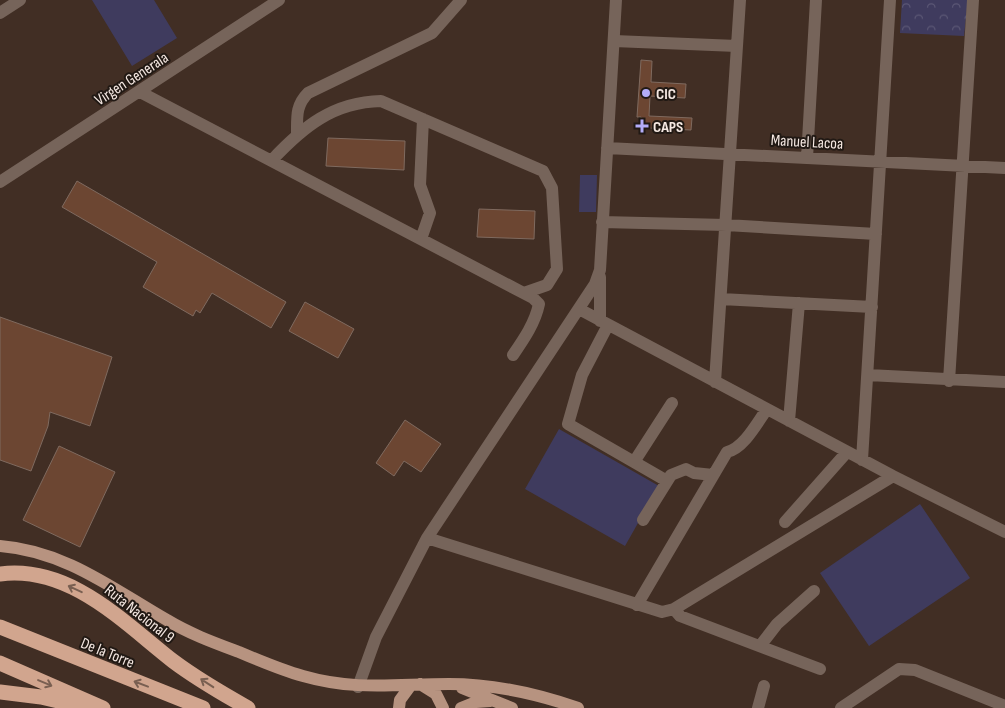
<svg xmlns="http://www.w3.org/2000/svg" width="1005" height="708" font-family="'Sofia Sans Condensed',sans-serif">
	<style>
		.grass { fill: #3f3b5e }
		.park { fill: url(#park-crowns) }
		.building { fill: #6c4632; stroke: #7f6a5f }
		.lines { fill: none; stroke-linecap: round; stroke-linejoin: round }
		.minor { stroke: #76645a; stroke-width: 12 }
		.major { stroke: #b79380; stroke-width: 12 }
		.highway { stroke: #d1a58e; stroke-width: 15 }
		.oneway { stroke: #795f51 }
		.poi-dot { fill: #b3adf9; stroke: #211914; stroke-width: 2 }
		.labels { text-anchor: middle; stroke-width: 4; stroke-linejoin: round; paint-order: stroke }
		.street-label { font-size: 16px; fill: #f5e8e2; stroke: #211914 }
		.poi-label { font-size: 16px; font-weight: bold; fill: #f5e8e2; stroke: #211914; text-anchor: start }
	</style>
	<defs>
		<pattern id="park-crowns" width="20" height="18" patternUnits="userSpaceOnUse" patternTransform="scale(1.25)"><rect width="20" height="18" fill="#3f3b5e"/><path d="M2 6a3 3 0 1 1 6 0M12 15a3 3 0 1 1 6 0" fill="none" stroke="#5b5775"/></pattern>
	</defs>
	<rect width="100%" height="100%" fill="#412e24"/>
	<path class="grass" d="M92 0H154L177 38 132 66Z
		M580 175H597L596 212H579Z
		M559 429 659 486 625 546 525 489Z
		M920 504 970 578 869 646 820 573Z"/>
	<path class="park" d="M902 0H968L964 36 900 33Z"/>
	<path class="building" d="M641 60 652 61 651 82 686 84 685 98 650 96 649 116 692 118 691 130 649 128V124L641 123V117H637Z
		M328 138 405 141 404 170 326 166Z
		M77 181 286 302 271 328 212 293 200 313 196 310 193 316 143 287 157 262 62 207Z
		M479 209 535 211 534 239 477 237Z
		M305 302 354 329 338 358 289 331Z
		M0 317 112 357 90 426 50 412 48 426 31 471 0 460Z
		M405 420 441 444 421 472 404 461 394 476 376 463Z
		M59 446 115 472 80 547 23 520Z"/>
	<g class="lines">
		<path class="minor" d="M0 13 20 0
			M614 41 737 46
			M140 92 533 298 539 304C535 323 524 339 513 355
			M297 133C297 116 296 105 308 93L432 33 461 0
			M607 148 1005 168
			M807 158 816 0
			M272 160C303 127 333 102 381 101L543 171 552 188 557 269 547 285 524 293
			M0 182 279 0
			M602 222 726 225 876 234
			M421 239 430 213 420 185 423 119
			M600 277V321
			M721 299 872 307
			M579 309 893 476 1005 532
			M608 325 582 375 568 424 667 481
			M868 375 1005 382
			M949 381 973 0
			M715 382 740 0
			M789 421 799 303
			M862 460 890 0
			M634 462 672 403
			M643 520 671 475 686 469 694 473 713 475
			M785 522 847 452
			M427 538 662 612 674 609 893 476
			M637 605 727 452C744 448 757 423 767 409
			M674 609 680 616 820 669
			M760 646 777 624 814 591
			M358 687 376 637 427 538 595 284 600 270 616 0
			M758 708 764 686
			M841 708 899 669 915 670 1005 706"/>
		<path class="major" d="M0 546C65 551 113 589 167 620 190 634 215 643 239 652 260 661 281 670 303 676 355 691 396 684 449 684 494 684 535 693 578 708
			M420 684 436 694 443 708
			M462 688 512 708
			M399 708 400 700 411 685
			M461 708 476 702 490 701"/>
		<path class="highway" d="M0 574C70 565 123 622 173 661 197 679 223 694 248 708
			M0 627 203 708
			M0 663 103 708
			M0 692 41 697 80 706"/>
	</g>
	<defs><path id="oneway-shaft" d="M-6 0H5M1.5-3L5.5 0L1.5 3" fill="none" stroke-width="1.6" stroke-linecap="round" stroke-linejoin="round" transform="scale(1.25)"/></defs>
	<g class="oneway">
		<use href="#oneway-shaft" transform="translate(75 589) rotate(-155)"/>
		<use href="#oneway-shaft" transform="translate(45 683) rotate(23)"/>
		<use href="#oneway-shaft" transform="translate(207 683) rotate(-147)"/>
		<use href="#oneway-shaft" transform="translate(141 684) rotate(-159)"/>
	</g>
	<g class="poi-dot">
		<circle cx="646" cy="93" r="5"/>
		<path d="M639.5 118.5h5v5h5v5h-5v5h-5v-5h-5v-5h5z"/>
	</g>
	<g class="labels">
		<g class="street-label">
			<text transform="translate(131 78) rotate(-33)" y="6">Virgen Generala</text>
			<text transform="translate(807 141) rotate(3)" y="6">Manuel Lacoa</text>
			<text transform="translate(140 613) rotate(38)" y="6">Ruta Nacional 9</text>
			<text transform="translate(108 652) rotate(22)" y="6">De la Torre</text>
		</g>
		<g class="poi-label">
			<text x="656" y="99">CIC</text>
			<text x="653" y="132">CAPS</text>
		</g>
	</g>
</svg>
